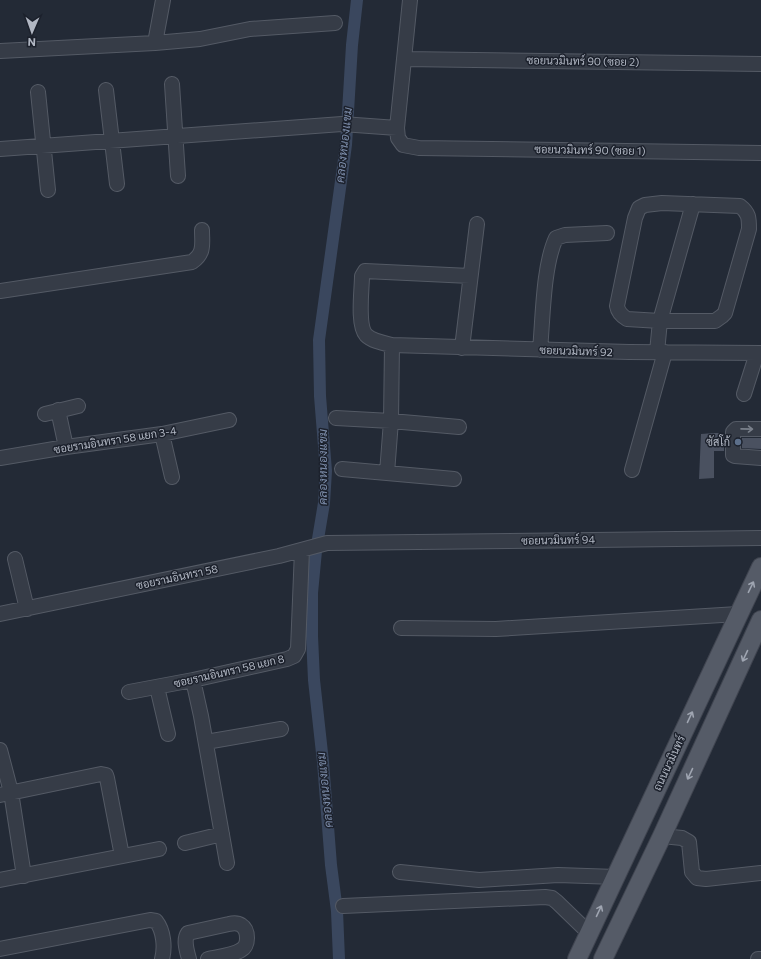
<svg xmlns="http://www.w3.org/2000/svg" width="761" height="959" font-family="Commissioner,Sarabun,sans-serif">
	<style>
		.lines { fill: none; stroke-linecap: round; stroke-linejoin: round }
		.canal { stroke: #3a475e; stroke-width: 12 }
		.building { fill: #4a5160 }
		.minor-casing { stroke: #545a65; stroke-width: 16 }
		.major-casing { stroke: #404550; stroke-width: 20 }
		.minor { stroke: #363c47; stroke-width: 14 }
		.major { stroke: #555b67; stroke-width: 18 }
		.oneway { stroke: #7a808b }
		.oneway2 { stroke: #9fa5b1 }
		.service-dot { fill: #5c6f8a; stroke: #1c212c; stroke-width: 1.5 }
		.labels { text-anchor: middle; stroke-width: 3; stroke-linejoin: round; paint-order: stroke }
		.street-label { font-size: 11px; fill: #b1b7c3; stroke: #1c212c }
		.poi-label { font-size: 11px; fill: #b1b7c3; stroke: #1c212c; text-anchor: end }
		.water-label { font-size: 12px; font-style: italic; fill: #7c8ca9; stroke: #1c212c }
	</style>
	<rect width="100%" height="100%" fill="#232a36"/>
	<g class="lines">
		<path class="canal" d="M339 959 337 911 331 865 323 762 314 680 312 636V593L316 551 324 503 326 471 320 396 319 340 346 145 352 45 357 0"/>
	</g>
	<path class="building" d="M714 433H724V451H714V478L699 479 701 434Z
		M742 438H761V449L742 448Z"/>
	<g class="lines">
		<defs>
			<path id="minor" d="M410 0 397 128 398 138 403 145 419 148 761 153
				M155 43 163 0
				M0 51 155 43 200 39 250 29 335 23
				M405 59 761 64
				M172 84 178 176
				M106 90 117 184
				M38 92 48 190
				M0 149 342 124 397 128
				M662 203 740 206C749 213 749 218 749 229L725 313 722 316 715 321H660L627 319C622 316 618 312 617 306L635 218 639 208 645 205Z
				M470 276 365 271 362 276C362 289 357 325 366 335 372 341 383 343 392 345L629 352 761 353
				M0 291 192 262C205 253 202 244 202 230
				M462 348 477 224
				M540 350C543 318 543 266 556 238L565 235 607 233
				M657 352 660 321 693 204
				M744 394 757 353
				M58 410 66 447
				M45 414 78 406
				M336 418 391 421 459 427
				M761 429H736L733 432V455L735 456 761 458
				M162 434 172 477
				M0 458 66 447 162 434 229 420
				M342 469 454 479
				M632 470 665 352
				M387 473 391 421 392 345
				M15 559 27 609
				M0 614 279 556 327 543 761 538
				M401 628 496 629 738 614
				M193 680 201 716 227 863
				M157 687 168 734
				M129 692 193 680 287 659 294 656 298 649 302 550
				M206 742 281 729
				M0 750 11 792 24 876
				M0 795 101 774 106 775 107 778 122 856
				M662 836 682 838 689 842 692 872 697 878 706 879 761 873
				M185 843 222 834
				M400 872 479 880 558 875 616 877
				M0 880 159 849
				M343 906 545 897 552 898 557 902 589 933
				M0 949 150 920 156 921C164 931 165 948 162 959
				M189 959C187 951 183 940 188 933L229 924C233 923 238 923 241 925 249 930 249 946 241 950 234 955 217 957 208 959
				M758 959H761"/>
			<path id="major" d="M577 959 761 567
				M603 959 662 836 761 620"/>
		</defs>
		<use href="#minor" class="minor-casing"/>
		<use href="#major" class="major-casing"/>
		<use href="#minor" class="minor"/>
		<use href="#major" class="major"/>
	</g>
	<defs><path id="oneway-shaft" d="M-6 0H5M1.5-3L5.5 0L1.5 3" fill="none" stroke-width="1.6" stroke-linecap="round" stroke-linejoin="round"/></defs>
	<use class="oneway" href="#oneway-shaft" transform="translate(747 429) rotate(1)"/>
	<g class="oneway2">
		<use href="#oneway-shaft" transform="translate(751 587) rotate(-64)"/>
		<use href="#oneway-shaft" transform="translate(745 656) rotate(115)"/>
		<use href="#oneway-shaft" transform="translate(690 717) rotate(-65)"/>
		<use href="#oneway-shaft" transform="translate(690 774) rotate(115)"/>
		<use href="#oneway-shaft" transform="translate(599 911) rotate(-65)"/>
	</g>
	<circle class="service-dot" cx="738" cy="442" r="4"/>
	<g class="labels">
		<g class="street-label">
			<text transform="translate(583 61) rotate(1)" y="4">ซอยนวมินทร์ 90 (ซอย 2)</text>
			<text transform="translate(590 150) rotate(1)" y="4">ซอยนวมินทร์ 90 (ซอย 1)</text>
			<text transform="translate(576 351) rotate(2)" y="4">ซอยนวมินทร์ 92</text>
			<text transform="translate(115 440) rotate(-9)" y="4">ซอยรามอินทรา 58 แยก 3-4</text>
			<text transform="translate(558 540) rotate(-1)" y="4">ซอยนวมินทร์ 94</text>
			<text transform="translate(177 577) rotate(-12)" y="4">ซอยรามอินทรา 58</text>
			<text transform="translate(229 671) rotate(-13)" y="4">ซอยรามอินทรา 58 แยก 8</text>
			<text transform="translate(669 763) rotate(-65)" y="4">ถนนนวมินทร์</text>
		</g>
		<g class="poi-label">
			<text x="730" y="446">ซัสโก้</text>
		</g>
		<g class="water-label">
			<text transform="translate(344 145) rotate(-84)" y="4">คลองหนองแขม</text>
			<text transform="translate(323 467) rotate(-90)" y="4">คลองหนองแขม</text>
			<text transform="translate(325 790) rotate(-96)" y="4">คลองหนองแขม</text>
		</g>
	</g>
	<g transform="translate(32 32) rotate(182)" stroke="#1c212c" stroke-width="3" paint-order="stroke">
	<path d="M0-3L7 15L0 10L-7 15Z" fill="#b1b7c3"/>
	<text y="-6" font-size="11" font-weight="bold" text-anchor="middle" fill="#b1b7c3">N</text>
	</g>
</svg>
